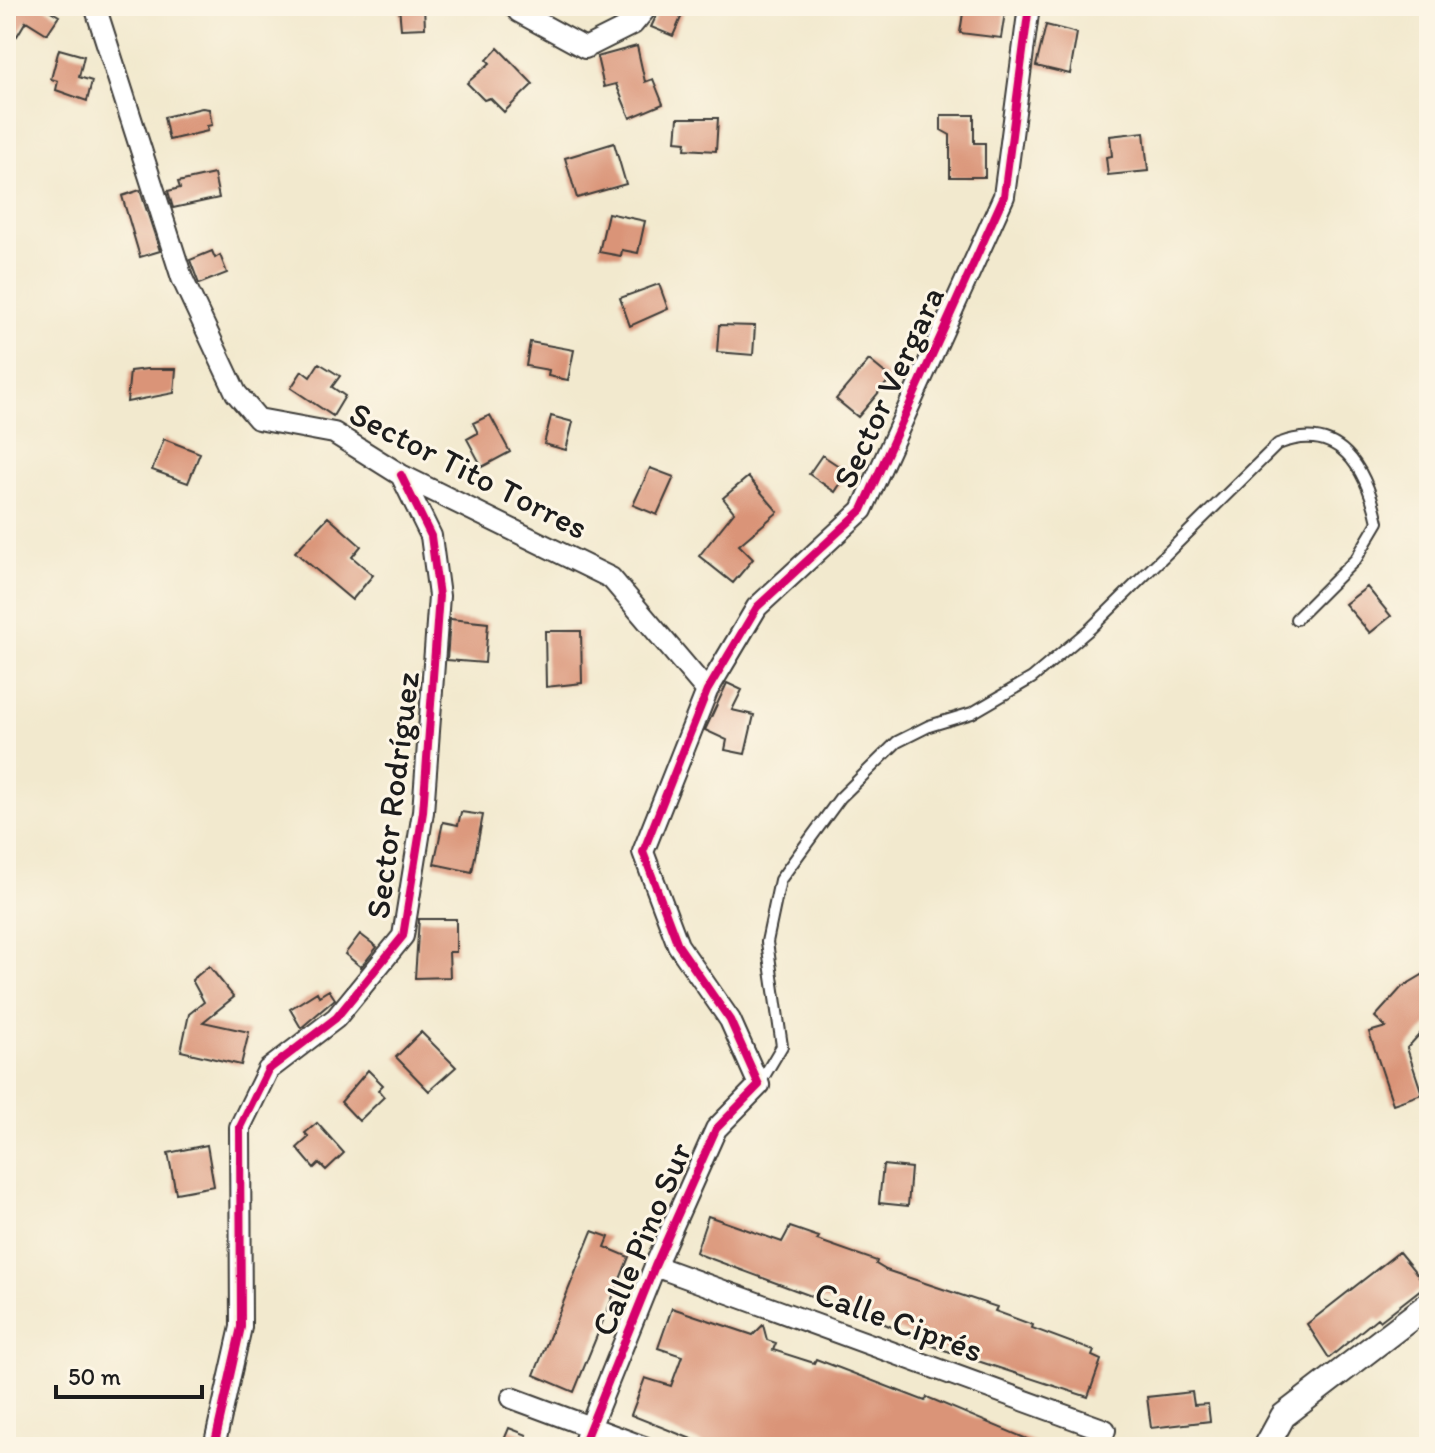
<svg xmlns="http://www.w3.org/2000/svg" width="1435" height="1453" font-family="Itim,sans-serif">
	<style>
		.building { fill: #da9478 }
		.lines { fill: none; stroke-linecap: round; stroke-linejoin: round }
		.service-casing { stroke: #3c3b37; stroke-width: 14 }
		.minor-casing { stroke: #3c3b37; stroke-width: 24 }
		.tertiary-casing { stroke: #3c3b37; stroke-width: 28 }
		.service { stroke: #fff; stroke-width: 10 }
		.minor { stroke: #fff; stroke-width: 20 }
		.tertiary { stroke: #fff; stroke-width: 24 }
		.cycleway-casing { stroke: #fcf5e5; stroke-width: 13 }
		.cycleway { stroke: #d6006c; stroke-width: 8 }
		.labels { text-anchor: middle; stroke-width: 6; stroke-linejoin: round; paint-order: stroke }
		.street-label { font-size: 34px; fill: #1c1c1c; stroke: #fcf5e5 }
	</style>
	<rect width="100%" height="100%" fill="#fcf5e5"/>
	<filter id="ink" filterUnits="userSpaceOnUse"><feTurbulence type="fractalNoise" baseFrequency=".0125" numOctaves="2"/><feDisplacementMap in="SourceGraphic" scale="16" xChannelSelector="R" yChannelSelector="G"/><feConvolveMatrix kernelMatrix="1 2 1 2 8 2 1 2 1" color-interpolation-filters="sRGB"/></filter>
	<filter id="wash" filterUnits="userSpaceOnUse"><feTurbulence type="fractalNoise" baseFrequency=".006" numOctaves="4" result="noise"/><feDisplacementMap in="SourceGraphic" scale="32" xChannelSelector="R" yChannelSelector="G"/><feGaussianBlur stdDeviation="1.8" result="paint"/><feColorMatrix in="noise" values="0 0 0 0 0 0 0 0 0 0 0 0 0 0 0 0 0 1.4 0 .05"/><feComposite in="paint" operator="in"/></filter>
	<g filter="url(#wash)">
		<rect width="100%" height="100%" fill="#f2e9ce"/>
		<g id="blocks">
			<path class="building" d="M6 6H42L59 16 47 34 26 21 17 36 6 29 9 11Z
				M399 6H424L425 28 401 29Z
				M661 6H686L673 36 651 27Z
				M964 6H1006L1001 38 960 33Z
				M1046 25 1077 33 1070 74 1036 66Z
				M637 46 645 82 653 79 663 104 630 118 616 84 604 87 597 57Z
				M498 48 533 84 504 112 490 98 484 100 467 83 490 63 487 60Z
				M59 49 84 56 79 77 92 81 87 101 56 90 58 81 51 79Z
				M202 108 209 109 212 125 207 126 208 131 169 140 164 117Z
				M941 115H974V143H985V177H950V135L941 130Z
				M678 118H718L716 151 685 149 686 142 676 141Z
				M1144 132 1148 171 1108 175 1106 157 1112 156 1110 136Z
				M614 143 626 184 577 198 565 158Z
				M214 174 219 198 173 208 168 191 180 188 178 182Z
				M140 190 160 251 140 257 122 196Z
				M608 213 645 221 638 253 622 250 621 256 599 252Z
				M212 251 215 258 220 255 227 273 199 284 190 260Z
				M659 284 668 309 630 326 620 298Z
				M719 325 755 326 753 355 717 352Z
				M530 342 574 350 568 380 548 376 549 370 526 366Z
				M869 360 891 378 858 417 836 399Z
				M319 363 340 376 332 387 345 396 333 416 291 388 302 371 310 377Z
				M147 369H176L174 393 127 402 130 371Z
				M490 415 510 452 482 467 467 439 478 433 473 423Z
				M551 416 573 422 566 450 544 444Z
				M164 439 200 453 188 483 152 470Z
				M822 455 848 472 835 492 809 474Z
				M650 468 674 477 657 515 633 505Z
				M748 477 778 512 739 545 753 559 733 583 699 556 734 512 723 498Z
				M328 517 361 546 352 557 373 575 352 600 295 552Z
				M1367 587 1391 616 1370 633 1345 604Z
				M450 619 488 623 485 663 447 660Z
				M545 631H581L582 683 546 687Z
				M727 683 742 690 732 710 754 715 745 754 725 750 727 740 705 730Z
				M461 812 483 815 472 872 434 864 443 822 458 825Z
				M419 919H456V952H449L450 977 415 978Z
				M360 934 377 947 361 967 345 954Z
				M209 966 234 997 203 1022 249 1032 241 1065 181 1051 189 1014 204 1002 192 980Z
				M1429 971V1024L1407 1048 1422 1094 1393 1104 1369 1032 1386 1027 1375 1017 1402 987Z
				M329 990 335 999 301 1028 290 1009 317 992 319 996Z
				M421 1032 456 1067 429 1091 396 1057Z
				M368 1070 383 1085 378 1090 384 1097 359 1121 341 1102Z
				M317 1123 344 1153 326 1170 319 1163 314 1168 297 1148 309 1137 305 1133Z
				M207 1145 214 1186 176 1193 168 1153Z
				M883 1165 911 1168 908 1206 879 1203Z
				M708 1216 782 1242 790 1227 819 1237 817 1240 877 1261 876 1264 886 1270 997 1307 995 1311 1033 1325 1032 1328 1094 1351 1092 1356 1101 1360 1088 1397 938 1348 876 1320 701 1255 696 1252Z
				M592 1231 609 1237 605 1247 629 1257 574 1392 534 1375Z
				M1399 1252 1426 1285 1380 1321 1377 1318 1329 1358 1307 1324Z
				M672 1308 753 1335 763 1325 767 1340 776 1343 773 1350 814 1363 816 1359 925 1401 927 1397 1046 1447H714L699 1442 631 1415 645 1378 671 1386 682 1356 658 1348Z
				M1192 1392 1194 1405 1208 1404 1210 1421 1151 1428 1147 1397Z
				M509 1428 527 1435 522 1447H501Z"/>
		</g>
	</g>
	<g filter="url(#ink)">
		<use href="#blocks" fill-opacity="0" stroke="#3c3b37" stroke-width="2"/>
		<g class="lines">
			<defs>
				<path id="service" d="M760 1083 782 1046 767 942 780 880 840 798 897 742 929 726 972 713 1032 678 1091 628 1278 444C1340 420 1366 468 1378 522L1356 559 1296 619"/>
				<path id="minor" d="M95 6 182 278 236 393 258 419 334 433 401 475 611 578 707 691
					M514 6 519 12 585 48 633 24 648 6
					M655 1266 1105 1430 1099 1447
					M512 1398 644 1447
					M214 1447 241 1327 240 1127 268 1070 336 1018 403 936 423 812 439 596 431 536 401 475
					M582 1447 655 1266 716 1129 759 1085 730 1020 678 945 643 852 707 691 757 607 862 510 1004 196 1029 6"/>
				<path id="tertiary" d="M1266 1447 1283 1416 1429 1304"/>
			</defs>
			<use href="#service" class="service-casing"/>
			<use href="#minor" class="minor-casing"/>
			<use href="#tertiary" class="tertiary-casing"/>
			<use href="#service" class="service"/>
			<use href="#minor" class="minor"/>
			<use href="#tertiary" class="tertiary"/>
			<defs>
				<path id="cycleway" d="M214 1447 241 1327 240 1127 268 1070 336 1018 403 936 423 812 439 596 431 536 401 475
					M582 1447 655 1266 716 1129 759 1085 730 1020 678 945 643 852 707 691 757 607 862 510 1004 196 1029 6"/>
			</defs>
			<use href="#cycleway" class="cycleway-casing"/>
			<use href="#cycleway" class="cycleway"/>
		</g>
	</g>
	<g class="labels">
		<g class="street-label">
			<text transform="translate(888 387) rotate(-65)" y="12">Sector Vergara</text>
			<text transform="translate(469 470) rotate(27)" y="12">Sector Tito Torres</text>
			<text transform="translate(392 795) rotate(-83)" y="12">Sector Rodríguez</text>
			<text transform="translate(641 1239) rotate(-67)" y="12">Calle Pino Sur</text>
			<text transform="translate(899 1321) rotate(20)" y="12">Calle Ciprés</text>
		</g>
	</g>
	<rect width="1435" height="1453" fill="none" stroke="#fcf5e5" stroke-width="32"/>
	<path d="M56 1385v12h146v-12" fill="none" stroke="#1c1c1c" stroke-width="4"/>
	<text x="68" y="1385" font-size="24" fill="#1c1c1c" stroke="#fcf5e5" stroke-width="6" paint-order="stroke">50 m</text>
</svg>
